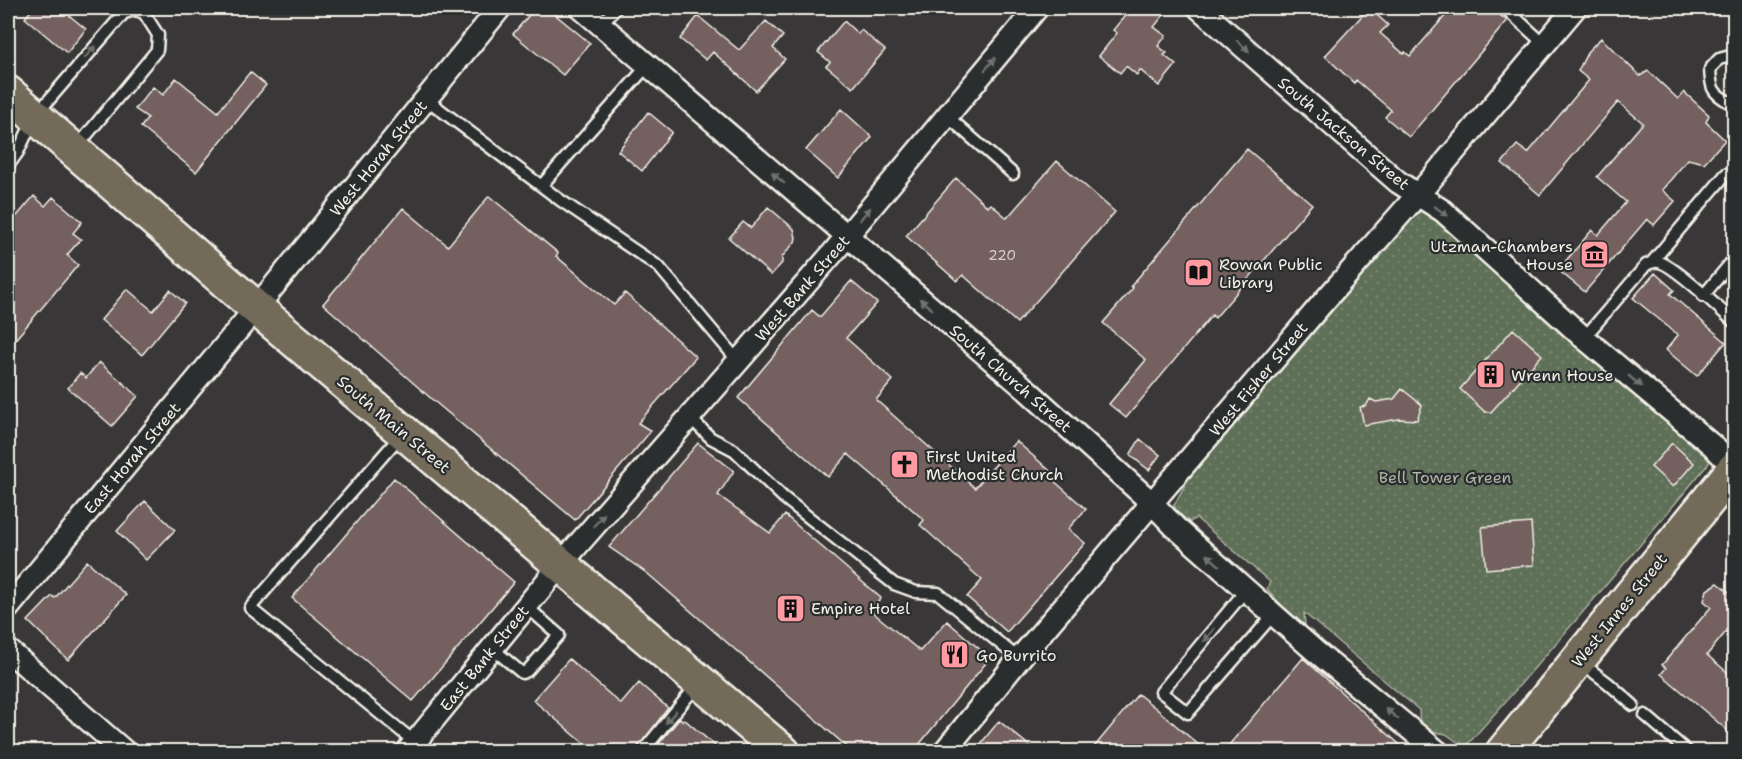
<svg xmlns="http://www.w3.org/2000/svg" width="1742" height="759" font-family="'Shantell Sans',sans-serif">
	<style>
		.park { fill: url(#park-dots); stroke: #aab0a0; stroke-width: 1.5 }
		.building { fill: #73605e; stroke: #f4f1e8; stroke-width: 1.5 }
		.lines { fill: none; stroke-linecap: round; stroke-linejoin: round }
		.lane-casing { stroke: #f4f1e8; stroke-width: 15 }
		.street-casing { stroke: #f4f1e8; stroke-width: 26 }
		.primary-casing { stroke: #f4f1e8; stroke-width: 38 }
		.lane { stroke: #2a2d2e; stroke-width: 10 }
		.street { stroke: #2a2d2e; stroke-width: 21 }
		.primary { stroke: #736b5a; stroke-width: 33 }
		.oneway { fill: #71726f }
		.labels { text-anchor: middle; stroke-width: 4.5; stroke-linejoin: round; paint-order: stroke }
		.number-label { font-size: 14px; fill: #d4cdc6 }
		.street-label { font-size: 16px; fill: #f4f1e8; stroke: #2a2d2e }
		.poi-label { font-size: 16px; fill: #f4f1e8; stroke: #2a2d2e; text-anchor: start }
		.park-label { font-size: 16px; fill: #b1b6a7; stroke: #2a2d2e }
	</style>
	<defs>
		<pattern id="park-dots" width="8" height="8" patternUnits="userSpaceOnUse" patternTransform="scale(1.5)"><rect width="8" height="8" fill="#5f6f58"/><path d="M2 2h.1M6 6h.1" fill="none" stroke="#778470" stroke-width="1.8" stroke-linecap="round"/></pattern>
	</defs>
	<rect width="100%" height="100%" fill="#393738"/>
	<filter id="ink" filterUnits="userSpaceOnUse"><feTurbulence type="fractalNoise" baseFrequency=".0167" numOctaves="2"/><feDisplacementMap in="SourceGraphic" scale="12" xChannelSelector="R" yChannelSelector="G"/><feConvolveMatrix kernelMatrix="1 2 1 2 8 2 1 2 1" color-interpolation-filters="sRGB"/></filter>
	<g filter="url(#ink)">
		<path class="park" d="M1422 210H1429L1709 454V463C1630 558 1550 651 1468 744L1462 745 1446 734 1420 729 1419 710 1304 613 1305 626 1301 627 1267 589 1270 582 1196 518 1190 522C1184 518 1176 512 1174 505L1190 476 1412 218Z"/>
		<path class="building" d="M33 8H60L86 29 67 53 25 18Z
			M535 8H547L590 43 563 75 513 34Z
			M1137 8 1166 12 1154 27 1166 36 1158 46 1167 53 1164 55 1176 65 1159 86 1140 70 1137 75 1126 66 1120 73 1099 56 1117 33 1113 30 1127 13Z
			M1369 8 1388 25 1380 33 1404 54 1405 52 1410 56 1452 8H1498L1501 16 1507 21 1409 137 1385 117 1391 110 1356 80 1354 83 1325 56Z
			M698 16 739 50 766 21 783 36 773 48 785 59 756 91 713 52 706 60 680 39Z
			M844 21 858 34 861 30 885 50 853 88 826 66 830 62 818 52Z
			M1601 38 1640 76 1648 71 1678 99 1684 92 1709 115 1706 122 1725 140 1704 163 1688 159 1662 190 1675 201 1654 225 1647 219 1585 292 1558 270 1592 230 1598 235 1626 202 1597 177 1643 123 1618 102 1540 195 1502 163 1517 145 1528 153 1589 80 1578 71 1588 51Z
			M250 72 266 85 196 172 141 127 148 118 135 109 153 87 163 95 176 78 218 112Z
			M841 109 872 137 838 178 806 150Z
			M648 112 672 132 642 171 618 151Z
			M1247 149 1312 204 1215 318 1212 315 1126 418 1109 404 1146 360 1103 323 1133 288 1131 286Z
			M1057 161 1115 212 1017 323 963 275 957 281 906 236 956 178 988 207 991 204 1007 218Z
			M34 196 45 206 53 197 82 222 73 233 81 239 67 255 78 265 8 348V208L17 216Z
			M489 196 558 253 556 256 614 305 625 293 696 357 638 423 651 431 575 520 434 401 323 304 403 208 448 246Z
			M768 207 794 229 796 238 795 242 782 257V263L771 275 729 238 743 222 751 228Z
			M1655 273 1674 290 1670 294 1726 342 1697 376 1666 350 1678 335 1633 298Z
			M851 281 877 303 846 338 893 380 876 400 975 488 1016 441 1056 476 1053 480 1086 509 1068 529 1085 543 1007 632 967 597 982 580 920 525 924 520 889 489 848 454 828 477 738 398 812 310 820 317Z
			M127 289 153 311 170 290 185 303 142 355 101 320Z
			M1513 329 1542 355 1491 412H1485L1460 389Z
			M99 362 138 396 112 426 68 388 80 373 86 378Z
			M1402 389 1422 405 1417 420 1399 419 1364 425 1360 407 1366 406 1370 399 1376 402 1394 399Z
			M1140 439 1160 455 1149 470 1130 455Z
			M698 443 734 471 718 495 770 533 785 515 881 598 871 611 920 651 947 621 990 658 913 752H853L648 574 609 547Z
			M1672 443 1694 463 1673 487 1651 467Z
			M394 478 514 582 413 701 292 598Z
			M145 501 175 530 146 560 117 531Z
			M1531 523 1534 565 1486 569 1482 527Z
			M87 561 126 595 68 660 28 621 52 596 55 598Z
			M1718 583 1734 596V622L1707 655 1734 678V736L1661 674 1666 668 1662 665 1711 607 1704 601 1707 590Z
			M1303 658 1408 752H1223Z
			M569 659 621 704 639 683 668 708 635 752H580L586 745 533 700Z
			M1138 694 1158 710 1207 752H1090Z
			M680 718 683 721 684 719 722 752H652Z
			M999 721 1037 752H974Z"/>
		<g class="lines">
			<defs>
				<path id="lane" d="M1505 8 1544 44
					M601 24 616 8
					M1734 55 1719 59 1710 69C1711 88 1712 93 1729 102L1734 100
					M426 99 560 200 659 267 738 361
					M947 116 1013 174
					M8 166 18 152 35 116 124 13 136 10 144 13 158 35 157 50 76 148
					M541 186 648 65
					M1652 262 1726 174
					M1703 296 1734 259
					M1584 338 1646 265C1650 263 1654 261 1659 262 1674 265 1721 310 1734 322
					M689 417 711 438 734 450 784 498 894 584 916 592 938 593 1019 659
					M402 434 250 608 427 752
					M1246 590 1161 692 1188 713 1274 614
					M492 648 522 673 527 671 559 635 526 606
					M1580 662 1608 683 1633 705
					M1645 715 1688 752
					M642 752 698 684"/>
				<path id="street" d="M581 8 1027 390 1152 503 1175 527 1315 651 1438 752
					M1199 8 1398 182 1443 211 1584 338 1713 446 1734 468
					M8 608 256 308 500 8
					M8 650 125 752
					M407 752 561 564 832 254 1037 8
					M944 752 1019 659 1319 307 1427 184 1575 8"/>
				<path id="primary" d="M8 93 256 308 783 752
					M1503 752 1734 469"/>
			</defs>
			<use href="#lane" class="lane-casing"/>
			<use href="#street" class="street-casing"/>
			<use href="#primary" class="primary-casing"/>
			<use href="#lane" class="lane"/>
			<use href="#street" class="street"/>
			<use href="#primary" class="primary"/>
		</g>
		<defs><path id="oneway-solid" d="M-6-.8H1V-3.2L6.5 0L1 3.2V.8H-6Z" transform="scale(1.5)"/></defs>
		<g class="oneway">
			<use href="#oneway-solid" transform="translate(1243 46) rotate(42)"/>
			<use href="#oneway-solid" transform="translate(90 52) rotate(-48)"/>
			<use href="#oneway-solid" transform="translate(990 64) rotate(-50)"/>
			<use href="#oneway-solid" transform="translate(778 178) rotate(-139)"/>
			<use href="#oneway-solid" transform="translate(1441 211) rotate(36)"/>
			<use href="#oneway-solid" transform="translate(865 214) rotate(-50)"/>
			<use href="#oneway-solid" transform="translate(926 304) rotate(-140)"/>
			<use href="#oneway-solid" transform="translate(1635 381) rotate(40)"/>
			<use href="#oneway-solid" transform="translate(599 520) rotate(-49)"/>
			<use href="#oneway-solid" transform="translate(1213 560) rotate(-139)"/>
			<use href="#oneway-solid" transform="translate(1209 635) rotate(130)"/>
			<use href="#oneway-solid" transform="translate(1392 714) rotate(-141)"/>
			<use href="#oneway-solid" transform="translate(671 717) rotate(130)"/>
		</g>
	</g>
	<defs>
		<symbol id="museum-square" viewBox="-11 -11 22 22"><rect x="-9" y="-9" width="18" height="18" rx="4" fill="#ff9aa2" stroke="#2a2d2e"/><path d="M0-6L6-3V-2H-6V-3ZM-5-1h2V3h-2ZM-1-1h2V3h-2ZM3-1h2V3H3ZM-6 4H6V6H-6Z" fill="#111"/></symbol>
		<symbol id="library-square" viewBox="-11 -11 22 22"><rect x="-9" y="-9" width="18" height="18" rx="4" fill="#ff9aa2" stroke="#2a2d2e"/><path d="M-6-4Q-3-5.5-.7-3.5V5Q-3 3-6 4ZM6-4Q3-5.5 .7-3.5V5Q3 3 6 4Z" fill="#111"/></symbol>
		<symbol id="building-square" viewBox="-11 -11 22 22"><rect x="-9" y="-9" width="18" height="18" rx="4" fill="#ff9aa2" stroke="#2a2d2e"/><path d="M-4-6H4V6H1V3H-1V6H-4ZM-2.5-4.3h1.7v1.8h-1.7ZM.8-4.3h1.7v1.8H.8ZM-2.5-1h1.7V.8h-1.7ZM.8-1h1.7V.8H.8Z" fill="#111"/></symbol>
		<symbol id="church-square" viewBox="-11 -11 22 22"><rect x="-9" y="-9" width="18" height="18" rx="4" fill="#ff9aa2" stroke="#2a2d2e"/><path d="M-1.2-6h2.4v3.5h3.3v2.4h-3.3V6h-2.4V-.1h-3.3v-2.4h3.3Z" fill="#111"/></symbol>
		<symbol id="restaurant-square" viewBox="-11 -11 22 22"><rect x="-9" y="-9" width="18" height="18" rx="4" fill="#ff9aa2" stroke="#2a2d2e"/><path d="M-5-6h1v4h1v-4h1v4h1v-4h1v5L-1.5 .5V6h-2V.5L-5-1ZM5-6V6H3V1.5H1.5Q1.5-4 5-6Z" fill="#111"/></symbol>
	</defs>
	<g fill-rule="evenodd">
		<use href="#museum-square" x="1578" y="238" width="33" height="33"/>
		<use href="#library-square" x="1182" y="256" width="33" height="33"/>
		<use href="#building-square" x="1474" y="358" width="33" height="33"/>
		<use href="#church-square" x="888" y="448" width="33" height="33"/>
		<use href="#building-square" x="774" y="592" width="33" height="33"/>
		<use href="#restaurant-square" x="938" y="638" width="33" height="33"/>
	</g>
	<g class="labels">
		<g class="number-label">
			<text x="1002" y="260">220</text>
		</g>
		<g class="street-label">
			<text transform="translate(1344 133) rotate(40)" y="6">South Jackson Street</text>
			<text transform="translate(378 158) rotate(-51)" y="6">West Horah Street</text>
			<text transform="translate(802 288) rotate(-49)" y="6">West Bank Street</text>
			<text transform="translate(1011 378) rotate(41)" y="6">South Church Street</text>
			<text transform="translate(1258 379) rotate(-50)" y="6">West Fisher Street</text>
			<text transform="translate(394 424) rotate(40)" y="6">South Main Street</text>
			<text transform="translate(132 458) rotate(-50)" y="6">East Horah Street</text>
			<text transform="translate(1619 610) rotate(-51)" y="6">West Innes Street</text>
			<text transform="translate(484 658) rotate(-51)" y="6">East Bank Street</text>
		</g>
		<g class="poi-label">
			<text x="1573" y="252" text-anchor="end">Utzman-Chambers<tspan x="1573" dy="18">House</tspan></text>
			<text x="1219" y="270">Rowan Public<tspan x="1219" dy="18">Library</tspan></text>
			<text x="1511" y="381">Wrenn House</text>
			<text x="926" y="462">First United<tspan x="926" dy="18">Methodist Church</tspan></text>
			<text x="811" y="614">Empire Hotel</text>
			<text x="976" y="661">Go Burrito</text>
		</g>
		<g class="park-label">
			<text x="1445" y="483">Bell Tower Green</text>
		</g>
	</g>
	<rect width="1742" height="759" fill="none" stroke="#2a2d2e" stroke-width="30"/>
	<rect x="15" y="15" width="1712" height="729" fill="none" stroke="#f4f1e8" stroke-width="2" filter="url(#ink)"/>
</svg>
